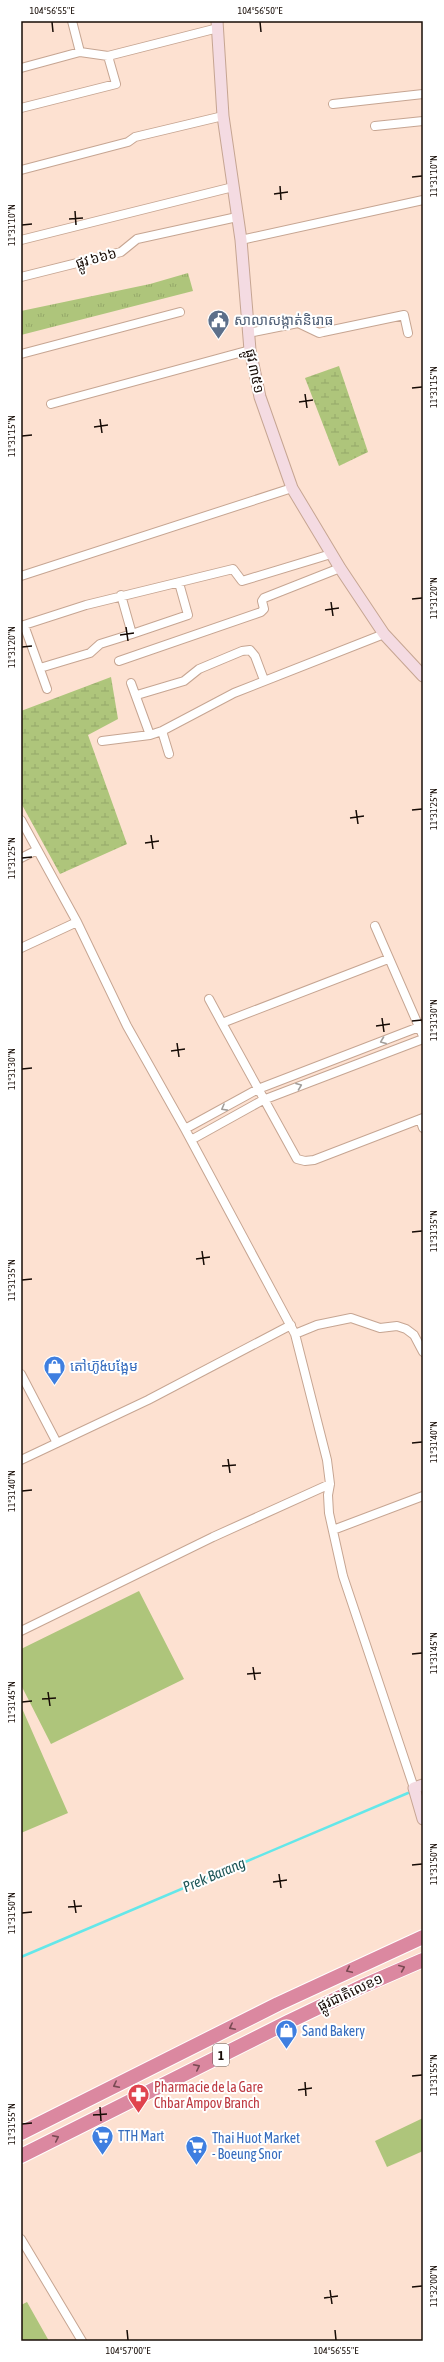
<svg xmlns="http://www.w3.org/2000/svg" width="444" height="2362" font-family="'Asap Condensed','Noto Sans Khmer',sans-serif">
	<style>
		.grass { fill: url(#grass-tufts) }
		.wetland { fill: url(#wetland-marsh) }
		.green { fill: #aec57b }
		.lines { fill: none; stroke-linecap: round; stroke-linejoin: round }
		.stream { stroke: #64e7e9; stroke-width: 2.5 }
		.street-casing { stroke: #c6a592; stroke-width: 10 }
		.secondary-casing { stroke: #c6a592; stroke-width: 13 }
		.highway-casing { stroke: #fff; stroke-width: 16 }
		.street { stroke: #fff; stroke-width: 8 }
		.secondary { stroke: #f4dbe2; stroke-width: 11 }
		.highway { stroke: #db88a0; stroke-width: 14 }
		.oneway { stroke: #a29e9b }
		.oneway2 { stroke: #794a53 }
		.ticks { fill: none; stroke: #170c06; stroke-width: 1.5 }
		.labels { text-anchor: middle; stroke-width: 4; stroke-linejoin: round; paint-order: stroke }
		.shield { fill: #fff; stroke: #5d5551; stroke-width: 1 }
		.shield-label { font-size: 13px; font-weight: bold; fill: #170c06 }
		.street-label { font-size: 14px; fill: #170c06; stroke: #fff }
		.service-label { font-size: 14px; fill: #4e5e75; stroke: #fff; text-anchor: start }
		.shop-label { font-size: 14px; fill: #366cbe; stroke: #fff; text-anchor: start }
		.health-label { font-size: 14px; fill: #be3a42; stroke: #fff; text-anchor: start }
		.water-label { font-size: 15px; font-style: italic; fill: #1f5758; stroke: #fff }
		.neatline { fill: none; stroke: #170c06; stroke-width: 1.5 }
		.ticks-label { font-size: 10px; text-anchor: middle; fill: #170c06 }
	</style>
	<defs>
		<pattern id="grass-tufts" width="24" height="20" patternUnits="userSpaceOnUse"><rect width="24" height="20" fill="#aec57b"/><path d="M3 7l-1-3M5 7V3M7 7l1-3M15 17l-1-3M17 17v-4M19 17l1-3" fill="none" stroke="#95a869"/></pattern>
		<pattern id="wetland-marsh" width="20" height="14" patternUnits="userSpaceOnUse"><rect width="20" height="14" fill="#aec57b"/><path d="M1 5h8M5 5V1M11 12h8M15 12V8" fill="none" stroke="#95a869"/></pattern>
	</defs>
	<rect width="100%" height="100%" fill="#fde1d1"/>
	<path class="grass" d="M188 273 193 291 21 335V311L150 284Z"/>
	<path class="wetland" d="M339 366 368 452 339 466 305 378Z
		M111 677 118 719 88 735 127 844 60 874 21 803V711Z"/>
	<path class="green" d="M139 1591 184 1679 51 1744 21 1685V1649Z
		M21 1706 68 1813 21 1833Z
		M423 2118V2151L387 2167 375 2141Z
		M27 2302 49 2341H21V2305Z"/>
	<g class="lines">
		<path class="stream" d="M21 1957 408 1793"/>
		<defs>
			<path id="street" d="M72 21 80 52
				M21 68 80 52 108 56 218 28
				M333 104 423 94
				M21 108 116 84 108 56
				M375 126 423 121
				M21 170 128 142 135 137 223 116
				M21 240 233 187
				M241 240 423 200
				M21 277 121 252 137 239 237 217
				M248 333 298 323 319 333 323 332 404 315 408 333
				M21 354 180 312
				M51 404 250 350
				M21 576 292 488
				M24 625 47 689
				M21 626 86 605 233 569 242 581 331 554
				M132 634 188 615 179 583
				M119 661 261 612 264 609 262 601 264 598 340 568
				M40 668 90 653 100 644 132 634 121 595
				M131 683 150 735
				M137 695 184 681 199 669 242 651 250 650 255 656 264 680
				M162 731 169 754
				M102 741 150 735 162 731 234 693 384 634
				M21 820 77 922 127 1026 185 1129 295 1334 327 1460 330 1484 328 1495 329 1513 343 1576 414 1788
				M21 858 37 850
				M375 926 423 1036
				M21 948 77 922
				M388 959 222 1023 297 1159 305 1161 314 1160 423 1118
				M209 999 222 1023
				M420 1119 423 1128
				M185 1129 258 1089 419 1027
				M191 1140 263 1100 423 1039
				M295 1334 317 1325 351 1318 380 1328 397 1326 406 1329 414 1335 423 1352
				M21 1374 57 1443
				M21 1460 148 1400 291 1325
				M333 1530 423 1496
				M21 1631 213 1537 330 1484
				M21 2239 82 2341"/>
			<path id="secondary" d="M217 21 223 116 241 240 250 350 260 397 292 488 340 568 384 634 423 676
				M423 1785 414 1788 423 1819"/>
			<path id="highway" d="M21 2133 278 2004 423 1937
				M21 2156 288 2022 363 1986 423 1960"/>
		</defs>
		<use href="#street" class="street-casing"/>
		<use href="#secondary" class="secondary-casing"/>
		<use href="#highway" class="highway-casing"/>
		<use href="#street" class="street"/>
		<use href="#secondary" class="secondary"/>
		<use href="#highway" class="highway"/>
	</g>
	<defs><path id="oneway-chevron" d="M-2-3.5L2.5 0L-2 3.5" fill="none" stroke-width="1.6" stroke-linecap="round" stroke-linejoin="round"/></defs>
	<g class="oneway">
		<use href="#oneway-chevron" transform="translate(383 1041) rotate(159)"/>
		<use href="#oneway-chevron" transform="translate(299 1086) rotate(-21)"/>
		<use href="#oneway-chevron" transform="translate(224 1108) rotate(151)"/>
	</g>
	<g class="oneway2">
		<use href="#oneway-chevron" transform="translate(402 1968) rotate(-23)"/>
		<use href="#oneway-chevron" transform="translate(349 1970) rotate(155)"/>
		<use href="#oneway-chevron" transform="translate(232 2027) rotate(153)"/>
		<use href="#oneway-chevron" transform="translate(197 2067) rotate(-27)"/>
		<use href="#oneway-chevron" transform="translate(116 2085) rotate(153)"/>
		<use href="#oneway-chevron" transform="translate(56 2138) rotate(-26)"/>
	</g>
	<path class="ticks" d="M52 22 53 32M260 22 261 32M412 177 422 176M280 186 281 200M274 194 288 192M75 211 76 225M69 219 83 218M22 225 32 224M412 388 422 387M305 394 307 408M299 402 313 400M100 419 102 433M94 427 108 425M22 436 32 435M412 599 422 598M331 602 333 616M325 610 339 608M126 627 128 641M120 635 134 633M22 647 32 646M356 810 358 824M412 810 422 809M350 818 364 816M151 835 153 849M145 843 159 841M22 858 32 857M382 1018 384 1032M412 1021 422 1020M376 1026 390 1024M177 1043 179 1057M171 1051 185 1049M22 1069 32 1068M412 1232 422 1231M202 1251 204 1265M196 1259 210 1257M22 1280 32 1279M412 1443 422 1442M228 1459 230 1473M222 1466 236 1465M22 1491 32 1490M412 1654 422 1653M253 1667 255 1680M247 1674 261 1673M48 1692 50 1706M42 1699 56 1698M22 1702 32 1701M412 1865 422 1864M279 1874 281 1888M273 1882 287 1880M74 1900 76 1913M68 1907 82 1906M22 1913 32 1912M412 2076 422 2075M305 2082 306 2096M298 2090 312 2088M100 2107 101 2121M93 2115 107 2114M22 2124 32 2123M412 2287 422 2286M330 2290 332 2304M324 2298 338 2296M127 2330 128 2340M335 2330 336 2340"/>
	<defs>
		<symbol id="civic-pin" viewBox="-11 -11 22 30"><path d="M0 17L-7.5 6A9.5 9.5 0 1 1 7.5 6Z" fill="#5c6f8a" stroke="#fff"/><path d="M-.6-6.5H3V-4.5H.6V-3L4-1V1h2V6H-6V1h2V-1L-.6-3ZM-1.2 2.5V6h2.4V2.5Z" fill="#fff"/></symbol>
		<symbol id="shop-pin" viewBox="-11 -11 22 30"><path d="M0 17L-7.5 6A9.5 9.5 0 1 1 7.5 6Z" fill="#3f7fe0" stroke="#fff"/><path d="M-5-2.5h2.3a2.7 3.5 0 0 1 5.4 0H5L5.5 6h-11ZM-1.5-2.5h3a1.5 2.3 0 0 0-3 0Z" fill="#fff"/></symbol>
		<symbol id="pharmacy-pin" viewBox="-11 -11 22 30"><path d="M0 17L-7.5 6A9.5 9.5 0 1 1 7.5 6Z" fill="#e0444e" stroke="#fff"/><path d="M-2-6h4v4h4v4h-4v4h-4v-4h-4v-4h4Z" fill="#fff"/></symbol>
		<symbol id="supermarket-pin" viewBox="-11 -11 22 30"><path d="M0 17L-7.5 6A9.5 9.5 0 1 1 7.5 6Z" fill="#3f7fe0" stroke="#fff"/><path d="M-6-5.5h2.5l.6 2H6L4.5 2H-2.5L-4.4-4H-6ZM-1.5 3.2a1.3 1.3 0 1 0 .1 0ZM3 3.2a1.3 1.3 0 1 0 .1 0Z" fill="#fff"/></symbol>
	</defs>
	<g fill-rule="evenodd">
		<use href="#civic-pin" x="206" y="308" width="25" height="34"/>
		<use href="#shop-pin" x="42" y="1354" width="25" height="34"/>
		<use href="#shop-pin" x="274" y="2018" width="25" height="34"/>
		<use href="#pharmacy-pin" x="126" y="2082" width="25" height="34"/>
		<use href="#supermarket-pin" x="90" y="2124" width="25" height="34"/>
		<use href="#supermarket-pin" x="184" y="2134" width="25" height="34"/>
	</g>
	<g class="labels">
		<rect class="shield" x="213" y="2044" width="16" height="22" rx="3"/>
		<g class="shield-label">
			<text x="221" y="2060">1</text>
		</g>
		<g class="street-label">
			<text transform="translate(96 258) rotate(-15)" y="5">ផ្លូវ ៦៦៦</text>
			<text transform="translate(255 371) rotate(78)" y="5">ផ្លូវ ៣៥១</text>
			<text transform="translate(350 1992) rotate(-25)" y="5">ផ្លូវជាតិលេខ១</text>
		</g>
		<g class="service-label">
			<text x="234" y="325">សាលាសង្កាត់និរោធ</text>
		</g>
		<g class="shop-label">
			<text x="70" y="1371">តៅហ៊ូ&amp;បង្អែម</text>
			<text x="302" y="2036">Sand Bakery</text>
			<text x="118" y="2141">TTH Mart</text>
			<text x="212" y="2143">Thai Huot Market<tspan x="212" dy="16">- Boeung Snor</tspan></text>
		</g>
		<g class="health-label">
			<text x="154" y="2092">Pharmacie de la Gare<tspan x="154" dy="16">Chbar Ampov Branch</tspan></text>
		</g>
		<g class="water-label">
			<text transform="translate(214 1875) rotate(-23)" y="5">Prek Barang</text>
		</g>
	</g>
	<rect width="444" height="2362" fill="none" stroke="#ffffff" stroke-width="44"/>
	<rect x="22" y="22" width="400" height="2318" class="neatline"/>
	<g class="ticks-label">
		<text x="52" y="14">104°56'55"E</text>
		<text x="260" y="14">104°56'50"E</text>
		<text transform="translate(433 176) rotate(-90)" y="4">11°31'10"N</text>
		<text transform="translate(11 225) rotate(-90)" y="4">11°31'10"N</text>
		<text transform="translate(433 387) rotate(-90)" y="4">11°31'15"N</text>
		<text transform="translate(11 436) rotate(-90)" y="4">11°31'15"N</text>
		<text transform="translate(433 598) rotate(-90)" y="4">11°31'20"N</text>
		<text transform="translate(11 647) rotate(-90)" y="4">11°31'20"N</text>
		<text transform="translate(433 809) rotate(-90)" y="4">11°31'25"N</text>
		<text transform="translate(11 858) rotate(-90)" y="4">11°31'25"N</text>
		<text transform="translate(433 1020) rotate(-90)" y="4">11°31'30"N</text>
		<text transform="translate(11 1069) rotate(-90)" y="4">11°31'30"N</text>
		<text transform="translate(433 1231) rotate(-90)" y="4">11°31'35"N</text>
		<text transform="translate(11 1280) rotate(-90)" y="4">11°31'35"N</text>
		<text transform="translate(433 1442) rotate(-90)" y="4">11°31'40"N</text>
		<text transform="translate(11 1491) rotate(-90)" y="4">11°31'40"N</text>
		<text transform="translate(433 1653) rotate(-90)" y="4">11°31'45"N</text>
		<text transform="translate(11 1702) rotate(-90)" y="4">11°31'45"N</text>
		<text transform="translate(433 1864) rotate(-90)" y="4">11°31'50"N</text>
		<text transform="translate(11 1913) rotate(-90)" y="4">11°31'50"N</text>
		<text transform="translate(433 2075) rotate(-90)" y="4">11°31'55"N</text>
		<text transform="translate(11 2124) rotate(-90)" y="4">11°31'55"N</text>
		<text transform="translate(433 2286) rotate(-90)" y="4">11°32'00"N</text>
		<text x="128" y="2354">104°57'00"E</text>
		<text x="336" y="2354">104°56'55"E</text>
	</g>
</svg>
